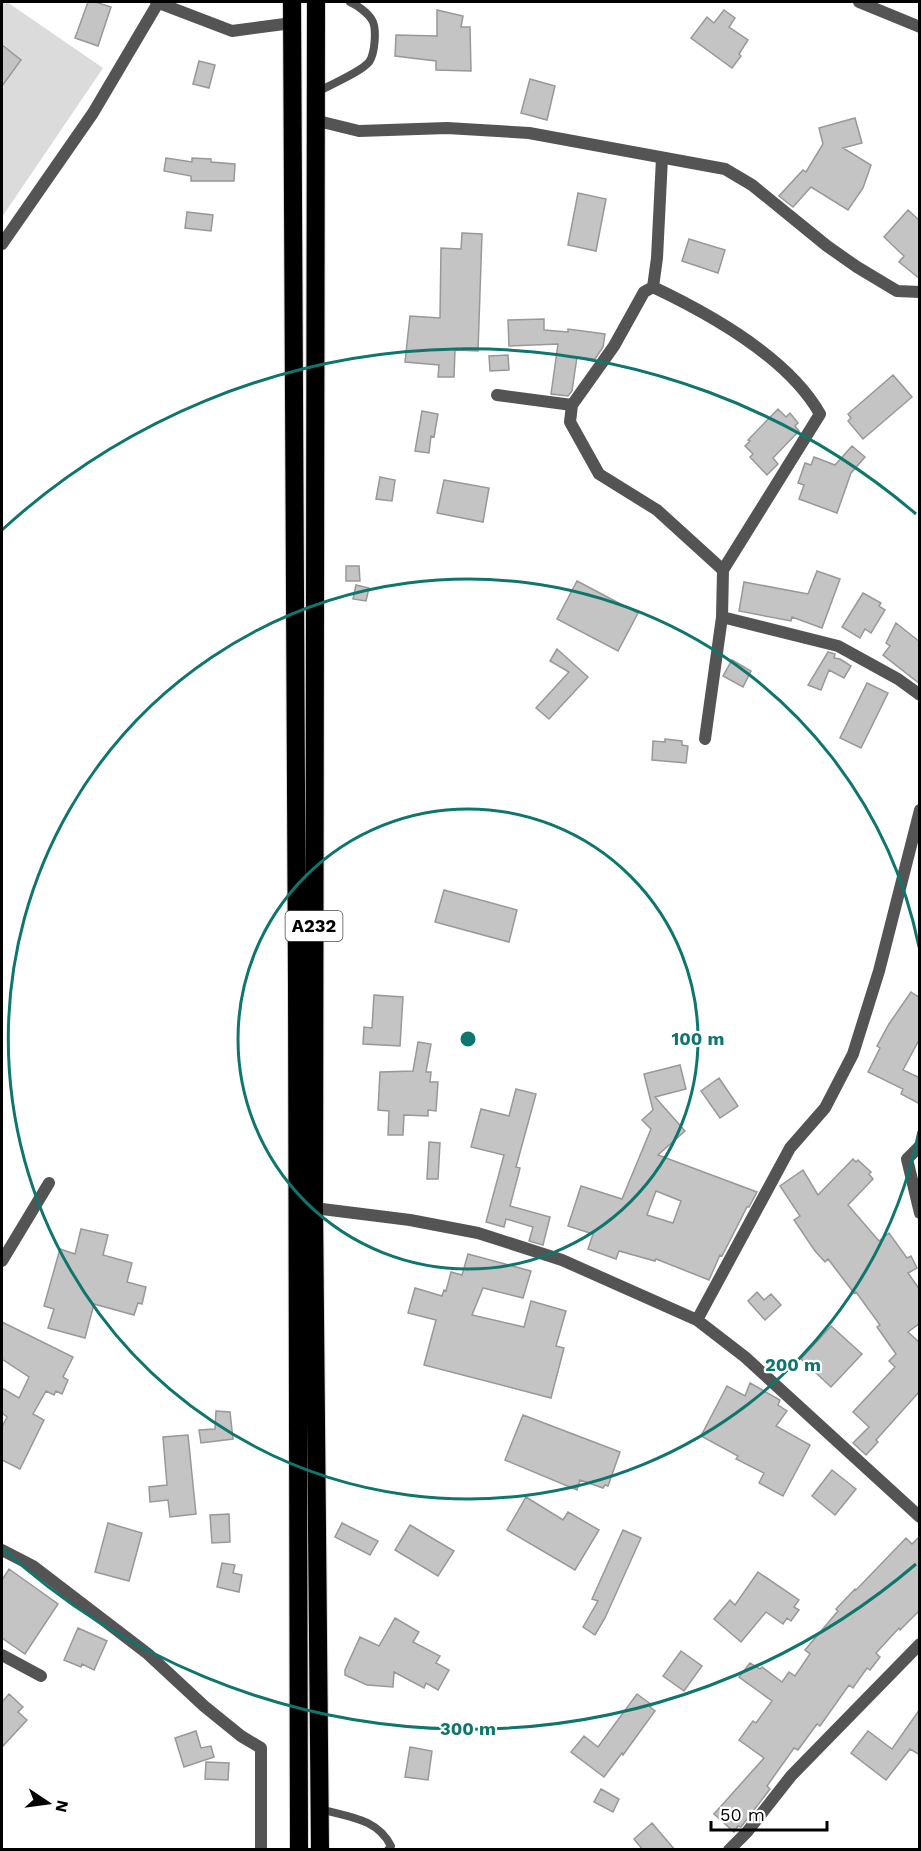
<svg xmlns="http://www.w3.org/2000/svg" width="921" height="1851" font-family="'Work Sans',sans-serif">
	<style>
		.green { fill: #dbdbdb }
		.building { fill: #c4c4c4; stroke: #989898; stroke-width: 1.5; fill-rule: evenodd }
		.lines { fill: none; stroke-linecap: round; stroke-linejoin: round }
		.highway-casing { stroke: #dbdbdb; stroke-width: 20 }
		.lane { stroke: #545454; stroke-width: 8 }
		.street { stroke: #545454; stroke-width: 12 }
		.highway { stroke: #000; stroke-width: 18 }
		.ring { fill: none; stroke: #0f766e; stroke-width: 3 }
		.labels { text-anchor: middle; stroke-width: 4.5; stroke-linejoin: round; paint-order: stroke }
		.shield { fill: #fff; stroke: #4c4c4c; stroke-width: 1.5 }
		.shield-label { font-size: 18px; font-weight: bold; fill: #000 }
		.centre { fill: #0f766e; stroke: #fff; stroke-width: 3 }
		.ring-label { font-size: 18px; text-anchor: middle; font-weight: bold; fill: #0f766e; stroke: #fff; stroke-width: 4.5; stroke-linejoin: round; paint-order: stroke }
	</style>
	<rect width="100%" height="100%" fill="#fff"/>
	<path class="green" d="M2 2H7L103 68 2 217Z"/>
	<path class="building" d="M88 2H95L111 7 98 46 75 38Z
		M437 10 463 16 461 27H470L471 71 436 70V61L395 56 396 35 437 36Z
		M724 10 735 18 729 27 748 40 739 54 741 56 732 68 691 38 707 17 714 23Z
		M2 45 21 60 2 86Z
		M199 61 215 65 209 88 193 84Z
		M530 79 555 86 547 120 521 113Z
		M855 118 862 143 843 148 871 165 863 188 848 210 811 187 793 207 779 196 803 170 806 172 823 144 819 128Z
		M166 158 192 162V158L211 159V162L235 164 234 181H191V176L164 171Z
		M578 193 606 199 596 251 568 245Z
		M908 210 920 221V279L899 262 904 256 884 237Z
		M187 212 213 215 211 231 185 228Z
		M462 233 482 234 478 351 455 350 454 377H438L439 365 405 362 410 316 440 318 441 248 461 249Z
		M689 239 725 250 718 273 682 261Z
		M544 319V330L568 332V329L605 334 603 347 595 359 577 357 572 391 568 396 551 394 558 344 509 346 508 320Z
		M508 355 509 370 490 371 489 356Z
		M893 375 912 397 863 439 848 421 851 418 848 414Z
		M778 409 786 417 790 413 798 423 795 426 799 431 773 458 778 464 767 475 750 457 753 454 745 446 750 441 748 440Z
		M422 411 438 414 434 437 431 436 429 453 415 451Z
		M852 446 865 457 851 473 837 513 799 499 804 485 798 483 805 463 811 465 814 457 835 465Z
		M380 477 395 480 392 501 376 499Z
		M444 480 489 488 483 522 437 513Z
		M346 566H359L360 581H346Z
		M817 571 840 579 822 628 792 617 791 621 739 611 744 582 808 594Z
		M577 581 638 613 618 651 557 619Z
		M356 585 369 588 366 601 353 599Z
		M863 593 881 603 879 606 885 610 871 633 865 629 860 638 842 627Z
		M896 623 920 642V684L883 655 890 646 886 643Z
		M557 649 588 677 549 719 536 708 569 672 550 661Z
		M828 652 835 654 834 658 840 659 851 666 844 678 829 670 821 690 808 685Z
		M732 660 751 671 743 687 723 676Z
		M867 683 888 693 861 748 840 738Z
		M665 739 682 741V745L688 746 686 763 652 760 653 741 665 742Z
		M444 890 517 910 509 942 435 922Z
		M911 992 920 998V1038L903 1070 920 1078V1104L901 1094 903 1089 868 1072 880 1048 877 1046 889 1024Z
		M374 995 403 997 400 1046 363 1044 364 1027 372 1028Z
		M418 1042 431 1044 426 1072H431L430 1082H438L436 1111 428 1110V1116L404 1115 403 1135H388L389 1111 378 1110 380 1072 413 1071Z
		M680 1065 686 1089 655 1097 685 1131 658 1155 757 1192 749 1207H747L722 1256 720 1255 709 1280 656 1259 655 1261 619 1251 616 1259 588 1249 593 1234 568 1226 581 1186 622 1199 651 1129 642 1120 653 1110 644 1074ZM656 1191 681 1201 673 1223 647 1215Z
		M719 1078 738 1106 720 1118 701 1091Z
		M516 1089 536 1094 516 1167 520 1168 510 1206 550 1217 543 1245 529 1241 533 1227 506 1219 504 1227 486 1222 504 1155 471 1147 481 1109 509 1116Z
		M429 1142 440 1143 438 1179H427Z
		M853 1159 856 1162 858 1160 871 1172 869 1174 873 1179 848 1205 879 1241 889 1233 907 1258 911 1256 917 1268 908 1273 920 1290V1323L908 1332 920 1343V1391L876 1440 878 1442 866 1455 853 1443 869 1427 853 1412 895 1367 889 1361 896 1354 877 1327 880 1325 856 1292 854 1293 828 1259 825 1262 815 1251 794 1220 800 1216 780 1186 803 1170 818 1195Z
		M81 1229 108 1235 103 1255 132 1263 127 1282 146 1287 142 1304 138 1303 134 1315 94 1304 85 1338 48 1328 54 1309 44 1306 60 1249 75 1254Z
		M468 1254 531 1271 523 1298 483 1288 472 1315 524 1327 531 1301 566 1311 556 1346 564 1348 551 1398 424 1365 436 1320 408 1313 415 1288 442 1296 444 1290 446 1291 451 1272 462 1275Z
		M757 1292 764 1300 771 1294 781 1305 765 1320 748 1301Z
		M2 1322 73 1357 63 1377 68 1380 62 1394 56 1391 54 1395 46 1391 33 1414 44 1420 20 1469 2 1460V1427L7 1417 2 1413V1388L19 1398 29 1377 2 1359Z
		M831 1326 862 1354 831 1387 801 1359Z
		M750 1383 780 1400 778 1405 787 1411 776 1426 810 1445 783 1496 759 1483 764 1473 736 1459 738 1456 701 1436 727 1386 745 1396Z
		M216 1411 230 1412 233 1439 201 1443 199 1430 215 1429Z
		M523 1415 620 1452 608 1486 605 1485 603 1488 580 1480 577 1490 505 1460Z
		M188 1435 196 1514 170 1517 168 1500 150 1502 149 1487 167 1485 163 1437Z
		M832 1470 856 1489 835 1515 812 1496Z
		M526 1497 563 1520 568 1512 599 1530 575 1570 507 1530Z
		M229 1514 230 1542 212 1543 210 1515Z
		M108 1523 142 1533 129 1581 95 1572Z
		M342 1523 378 1541 370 1555 335 1537Z
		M410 1525 454 1551 438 1576 395 1550Z
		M623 1530 641 1538 605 1618 595 1635 583 1627 598 1601 592 1599Z
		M920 1536V1610L900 1630 899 1628 876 1653 880 1657 870 1670 867 1668 853 1688 849 1685 820 1726 817 1724 798 1750 794 1748 767 1786 770 1789 741 1827 738 1826 734 1832 714 1814 764 1758 739 1740 753 1721 756 1723 772 1701 739 1677 750 1663 760 1669 762 1667 782 1682 789 1672 795 1676 810 1654 805 1650 838 1611 836 1609 855 1589 856 1590 906 1538 912 1544Z
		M222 1563 235 1565 233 1573 242 1575 239 1592 217 1587Z
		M9 1569 58 1604 25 1654 2 1638V1580Z
		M758 1572 799 1600 794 1607 799 1610 791 1621 787 1618 783 1624 766 1612 741 1642 714 1619 730 1600 735 1605Z
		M395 1618 419 1632 413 1642 440 1656 436 1663 449 1670 438 1690 426 1683 424 1688 394 1672 393 1687 367 1685 345 1675V1670L360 1637 379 1646Z
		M78 1628 107 1641 94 1670 82 1664 81 1667 64 1660Z
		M681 1651 702 1666 684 1691 663 1676Z
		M9 1694 23 1707 18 1712 27 1720 2 1747V1702Z
		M637 1694 652 1705 650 1707 655 1711 623 1755 622 1753 604 1777 571 1752 584 1736 598 1747Z
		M920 1709V1755L910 1749 886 1780 851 1753 868 1731 892 1749Z
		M196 1731 201 1748 211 1746 214 1757 184 1767 175 1738Z
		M410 1747 432 1751 428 1780 405 1777Z
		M206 1762 229 1763 228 1780 205 1779Z
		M601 1789 619 1799 613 1812 594 1802Z
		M652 1823 675 1850H643L634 1839Z"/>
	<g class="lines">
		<defs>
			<path id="highway" d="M292 2 297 985 299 1850
				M316 2 314 1208 320 1850"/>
		</defs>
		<use href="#highway" class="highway-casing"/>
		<path class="lane" d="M315 93C328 86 361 72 369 62 375 54 377 28 372 20 368 13 357 5 350 2
			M320 1809C348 1817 377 1818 391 1846L388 1850"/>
		<path class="street" d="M156 2 232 31 292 23
			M859 2 920 27
			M314 120 359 131 447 128 529 133 725 169 752 185 827 246 857 267 897 291 920 292
			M662 158 657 258 653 287 644 292 614 346 572 405 570 422 599 474 657 510 723 570
			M2 244 93 113 158 3
			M653 287C710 314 788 357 820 414L723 570 722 617 705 739
			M497 395 572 405
			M722 617 838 646 898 679 920 695
			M920 1146 907 1159 920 1213
			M314 1208 410 1220 478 1233 562 1260 697 1320 745 1357 920 1517
			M2 1261 49 1183
			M697 1320 790 1148 825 1108 853 1054 879 971 920 810
			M2 1550 33 1566 148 1654 204 1706 241 1736 261 1748V1850
			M2 1655 41 1676
			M729 1850 747 1832 791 1776 920 1644"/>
		<use href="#highway" class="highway"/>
	</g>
	<g class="ring">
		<circle cx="468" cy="1039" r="230"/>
		<path d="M919 1131A460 460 0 1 1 919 947"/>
		<path d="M916 1564A690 690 0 0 1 2 1548M2 530A690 690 0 0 1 916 514"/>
	</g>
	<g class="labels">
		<rect class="shield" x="285.5" y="911" width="57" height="30" rx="4.5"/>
		<g class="shield-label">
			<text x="314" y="932">A232</text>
		</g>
	</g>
	<circle cx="468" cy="1039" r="9" class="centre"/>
	<g class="ring-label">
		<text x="698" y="1045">100 m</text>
		<text x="793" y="1371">200 m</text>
		<text x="468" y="1735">300 m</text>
	</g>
	<rect width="921" height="1851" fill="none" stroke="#000000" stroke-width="6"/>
	<g transform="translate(48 1803) rotate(103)" stroke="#ffffff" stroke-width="4.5" paint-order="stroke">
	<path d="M0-4.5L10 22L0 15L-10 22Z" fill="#000000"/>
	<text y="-9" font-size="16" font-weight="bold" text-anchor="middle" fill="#000000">N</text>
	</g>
	<path d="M711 1821v9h116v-9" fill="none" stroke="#000000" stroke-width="3"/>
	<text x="720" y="1821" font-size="18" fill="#000000" stroke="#ffffff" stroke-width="4.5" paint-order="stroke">50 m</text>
</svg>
